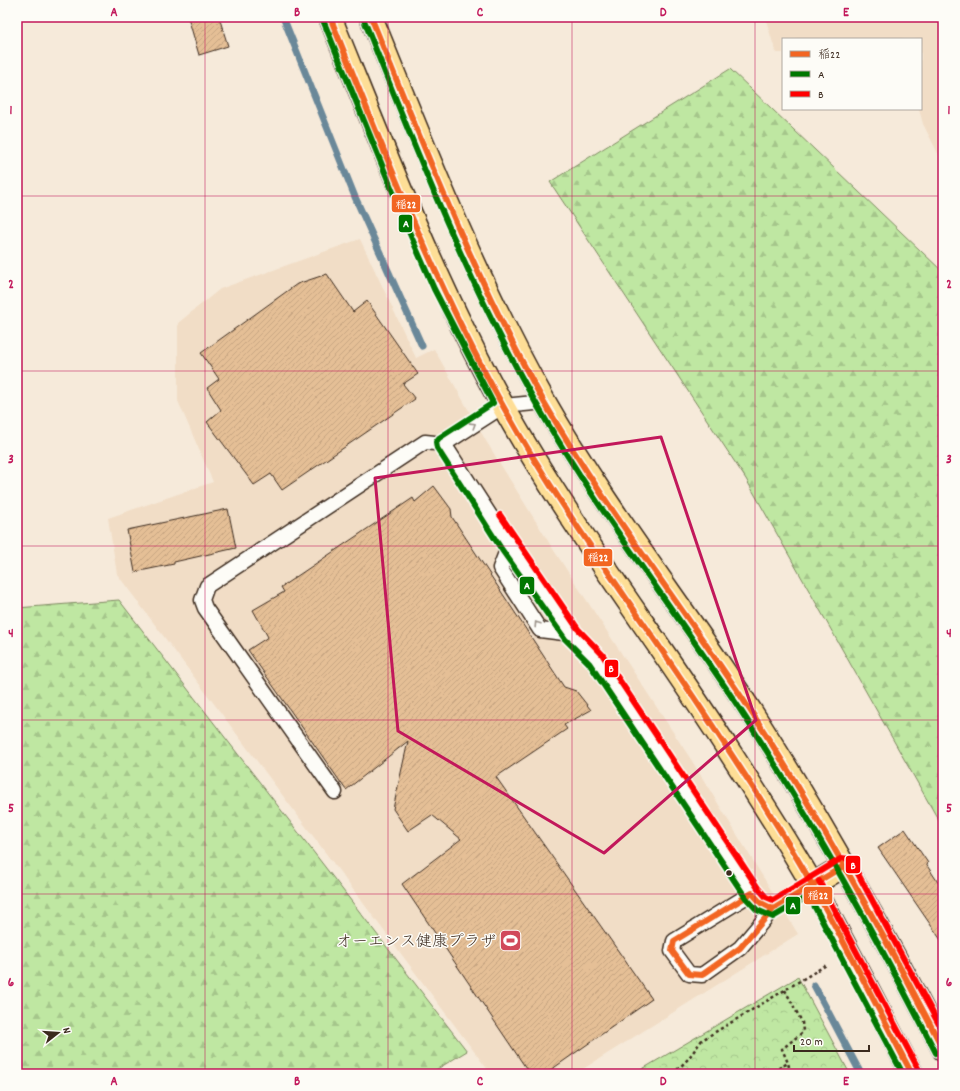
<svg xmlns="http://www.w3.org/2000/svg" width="960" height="1091" font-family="Dekko,'Klee One',sans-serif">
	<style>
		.built { fill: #f1ddc6 }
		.forest { fill: url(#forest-firs); stroke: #7d8860 }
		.park { fill: url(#park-crowns); stroke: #7d8860 }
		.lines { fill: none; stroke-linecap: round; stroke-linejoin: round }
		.stream { stroke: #6b8899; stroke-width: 7 }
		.building { fill: url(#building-hatch); stroke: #3b2a1e }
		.lane-casing { stroke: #3b2a1e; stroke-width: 17 }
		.primary-casing { stroke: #3b2a1e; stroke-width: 25 }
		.path { stroke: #3b2a1e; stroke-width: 2.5; stroke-dasharray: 3 3; stroke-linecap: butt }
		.lane { stroke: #fdfcf7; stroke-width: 14 }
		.primary { stroke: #fede96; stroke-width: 22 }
		.bus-1-casing { stroke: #fdfcf7; stroke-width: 9 }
		.bus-2-casing { stroke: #fdfcf7; stroke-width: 9 }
		.bus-3-casing { stroke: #fdfcf7; stroke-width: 9 }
		.bus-1 { stroke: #f26522; stroke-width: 6 }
		.bus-2 { stroke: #070; stroke-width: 6 }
		.bus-3 { stroke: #f00; stroke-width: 6 }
		.oneway { stroke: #9c938a }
		.marked { fill: none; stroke: #c2185b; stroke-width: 3; stroke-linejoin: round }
		.grid { fill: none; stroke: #c2185b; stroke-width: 1; stroke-opacity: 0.55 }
		.bus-dot { fill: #3b2a1e; stroke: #fdfcf7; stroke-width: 1.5 }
		.labels { text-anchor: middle; stroke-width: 3; stroke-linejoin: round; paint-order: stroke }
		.poi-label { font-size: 16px; fill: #3b2a1e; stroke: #fdfcf7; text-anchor: end }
		.line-badge { stroke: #fdfcf7; stroke-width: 1.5 }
		.badge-label { font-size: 11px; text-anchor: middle; font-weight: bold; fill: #fff }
		.neatline { fill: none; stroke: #c2185b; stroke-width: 1.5 }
		.grid-label { font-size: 13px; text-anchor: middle; font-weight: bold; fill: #c2185b }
	</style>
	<defs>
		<pattern id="forest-firs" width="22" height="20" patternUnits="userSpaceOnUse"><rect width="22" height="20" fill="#bfe7a2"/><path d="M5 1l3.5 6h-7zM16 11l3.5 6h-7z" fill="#a5c68b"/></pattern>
		<pattern id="park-crowns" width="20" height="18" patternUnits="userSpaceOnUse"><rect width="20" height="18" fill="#bfe7a2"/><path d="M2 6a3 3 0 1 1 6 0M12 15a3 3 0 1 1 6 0" fill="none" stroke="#a5c68b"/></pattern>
		<pattern id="building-hatch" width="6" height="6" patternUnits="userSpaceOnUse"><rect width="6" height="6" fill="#e5bf96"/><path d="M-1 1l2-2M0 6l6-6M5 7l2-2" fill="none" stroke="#c5a481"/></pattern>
	</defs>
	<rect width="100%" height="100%" fill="#f6eada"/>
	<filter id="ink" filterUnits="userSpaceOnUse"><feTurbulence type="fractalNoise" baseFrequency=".025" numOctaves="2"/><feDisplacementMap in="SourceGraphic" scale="8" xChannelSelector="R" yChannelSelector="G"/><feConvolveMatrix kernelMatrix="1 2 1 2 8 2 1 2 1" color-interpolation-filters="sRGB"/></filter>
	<g filter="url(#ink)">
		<path class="built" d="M765 17H943V163L923 124 919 109H921V39H783V53H776Z
			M360 239 416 358 434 349 486 441 553 549 692 761 798 934 575 1074H491L117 574 108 518 213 482 178 401V323L220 289Z"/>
		<path class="forest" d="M730 69 943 272V828L746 479 550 182Z
			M119 600 467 1051 429 1074H17V608Z"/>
		<path class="park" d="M798 977 850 1074H634Z"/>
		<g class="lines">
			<path class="stream" d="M283 17 355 197 422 346
				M814 985 861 1074"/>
		</g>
		<path class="building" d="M188 17H219L228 46 199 55Z
			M327 274 353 312 367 301 418 374 403 384 415 399 282 490 271 474 254 485 207 422 221 410 207 388 219 379 201 353 297 284Z
			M434 486 451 509 452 517 564 687 576 691 591 710 564 725 567 729 496 777 652 999 545 1074H530L402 884 461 839 432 815 408 831 393 809 408 741 346 790 248 650 268 637 253 610 284 592 281 587 413 498 415 502Z
			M228 509 236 548 174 562V564L135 572 127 530Z
			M905 829 928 863 926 864 943 890V943L878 848Z"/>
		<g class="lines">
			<defs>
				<path id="lane" d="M444 444 509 545 572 634 595 658 752 893 761 903 773 909
					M509 545 500 568 540 630 572 634
					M335 792 205 608 202 600 207 586 425 442 444 444 503 406 545 402
					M752 893 674 941 672 951 689 974 702 975 740 948 773 909 812 885"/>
				<path id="primary" d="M330 17C384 149 434 281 503 406 571 528 658 639 733 757 760 799 788 842 813 886 847 948 879 1011 912 1074
					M371 17C424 147 475 279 544 401 606 510 684 608 752 713 822 822 884 934 943 1049
					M812 885 845 865"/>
			</defs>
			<use href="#lane" class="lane-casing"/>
			<use href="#primary" class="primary-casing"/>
			<path class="path" d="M785 990 802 1022 803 1032 782 1049 788 1063
				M673 1074 688 1059 702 1040 828 964
				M705 1074 717 1072 718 1074
				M768 1074 788 1063 791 1074"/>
			<use href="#lane" class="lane"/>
			<use href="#primary" class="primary"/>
			<defs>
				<path id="bus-1" d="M330 17C383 148 434 282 503 406 563 514 638 612 706 716 743 772 780 827 813 886 848 948 879 1011 912 1074
					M371 17C424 147 475 279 544 402 606 510 684 608 752 713 822 821 884 935 943 1049
					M752 893 761 903 773 909 740 948 702 975 689 974 672 951 674 941Z
					M773 909 842 867"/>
				<path id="bus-2" d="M323 20 410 234 434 289 493 403 439 438 436 442 437 448 502 550 565 639 589 663 746 898 757 910 773 917 809 896 903 1074
					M364 20C416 150 467 282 537 405 599 514 677 612 745 717 815 825 877 938 936 1053"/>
				<path id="bus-3" d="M500 515 578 629 602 654 758 888 766 897 773 900 842 858 850 859 943 1032
					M819 881 919 1070"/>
			</defs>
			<use href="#bus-1" class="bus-1-casing"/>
			<use href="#bus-2" class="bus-2-casing"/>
			<use href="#bus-3" class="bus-3-casing"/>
			<use href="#bus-1" class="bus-1"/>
			<use href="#bus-2" class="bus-2"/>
			<use href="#bus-3" class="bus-3"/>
		</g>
		<defs><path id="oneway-chevron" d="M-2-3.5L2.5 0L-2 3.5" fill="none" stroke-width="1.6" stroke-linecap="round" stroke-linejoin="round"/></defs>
		<g class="oneway">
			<use href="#oneway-chevron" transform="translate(473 425) rotate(-32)"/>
			<use href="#oneway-chevron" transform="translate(537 624) rotate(-123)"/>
		</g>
	</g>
	<path class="marked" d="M661 437 756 720 604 853 398 731 375 478Z"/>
	<path class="grid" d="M205 17V1074M388 17V1074M572 17V1074M755 17V1074M17 196H943M17 371H943M17 546H943M17 720H943M17 894H943"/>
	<defs>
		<symbol id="stadium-square" viewBox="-11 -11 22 22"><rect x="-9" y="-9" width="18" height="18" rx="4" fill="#d1495b" stroke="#fdfcf7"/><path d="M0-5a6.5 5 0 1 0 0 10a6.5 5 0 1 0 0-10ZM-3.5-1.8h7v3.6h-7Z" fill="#fff"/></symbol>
	</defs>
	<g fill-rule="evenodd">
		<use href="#stadium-square" x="498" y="928" width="25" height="25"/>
	</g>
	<circle class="bus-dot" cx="729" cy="873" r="3.5"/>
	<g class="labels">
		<g class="poi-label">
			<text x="496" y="946">オーエンス健康プラザ</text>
		</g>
	</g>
	<g class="line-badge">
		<rect x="391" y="194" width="30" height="19" rx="4" fill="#f26522"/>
		<rect x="398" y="214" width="15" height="19" rx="4" fill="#070"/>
		<rect x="583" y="548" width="30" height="19" rx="4" fill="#f26522"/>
		<rect x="519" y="576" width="16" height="19" rx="4" fill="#070"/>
		<rect x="604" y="659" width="15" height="19" rx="4" fill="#f00"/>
		<rect x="845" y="855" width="16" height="19" rx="4" fill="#f00"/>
		<rect x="803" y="886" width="30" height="19" rx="4" fill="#f26522"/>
		<rect x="785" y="896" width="16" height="19" rx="4" fill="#070"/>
	</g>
	<g class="badge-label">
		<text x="406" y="208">稲22</text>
		<text x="406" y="227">A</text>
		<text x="598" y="561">稲22</text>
		<text x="527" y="589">A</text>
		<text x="611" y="672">B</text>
		<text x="853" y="869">B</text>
		<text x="818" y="899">稲22</text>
		<text x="793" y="909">A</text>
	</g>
	<rect width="960" height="1091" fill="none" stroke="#fdfcf7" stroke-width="44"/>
	<rect x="782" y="38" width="140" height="72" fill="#fdfcf7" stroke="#afa8a0"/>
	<rect x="790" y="51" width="20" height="6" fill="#f26522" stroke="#afa8a0"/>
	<text x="818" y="58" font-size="12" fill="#3b2a1e">稲22</text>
	<rect x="790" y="71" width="20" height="6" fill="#007700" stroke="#afa8a0"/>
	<text x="818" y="78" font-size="12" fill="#3b2a1e">A</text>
	<rect x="790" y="91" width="20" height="6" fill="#ff0000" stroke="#afa8a0"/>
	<text x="818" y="98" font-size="12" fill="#3b2a1e">B</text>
	<g transform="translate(58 1033) rotate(73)" stroke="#fdfcf7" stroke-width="3" paint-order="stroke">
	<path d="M0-3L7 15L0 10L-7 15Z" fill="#3b2a1e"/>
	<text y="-6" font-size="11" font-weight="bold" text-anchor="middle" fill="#3b2a1e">N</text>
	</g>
	<path d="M794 1045v6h75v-6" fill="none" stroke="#3b2a1e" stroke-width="2"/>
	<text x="800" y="1045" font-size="12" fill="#3b2a1e" stroke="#fdfcf7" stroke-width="3" paint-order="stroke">20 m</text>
	<rect x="22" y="22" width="916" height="1047" class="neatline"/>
	<g class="grid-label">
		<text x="114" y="16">A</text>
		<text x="297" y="16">B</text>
		<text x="480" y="16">C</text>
		<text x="663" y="16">D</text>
		<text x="846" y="16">E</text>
		<text x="11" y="114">1</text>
		<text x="949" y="114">1</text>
		<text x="11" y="288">2</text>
		<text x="949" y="288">2</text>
		<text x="11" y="463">3</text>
		<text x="949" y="463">3</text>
		<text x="11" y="637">4</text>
		<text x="949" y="637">4</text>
		<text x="11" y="812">5</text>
		<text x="949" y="812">5</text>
		<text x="11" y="986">6</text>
		<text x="949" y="986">6</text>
		<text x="114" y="1085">A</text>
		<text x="297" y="1085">B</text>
		<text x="480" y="1085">C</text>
		<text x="663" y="1085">D</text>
		<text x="846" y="1085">E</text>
	</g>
</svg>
